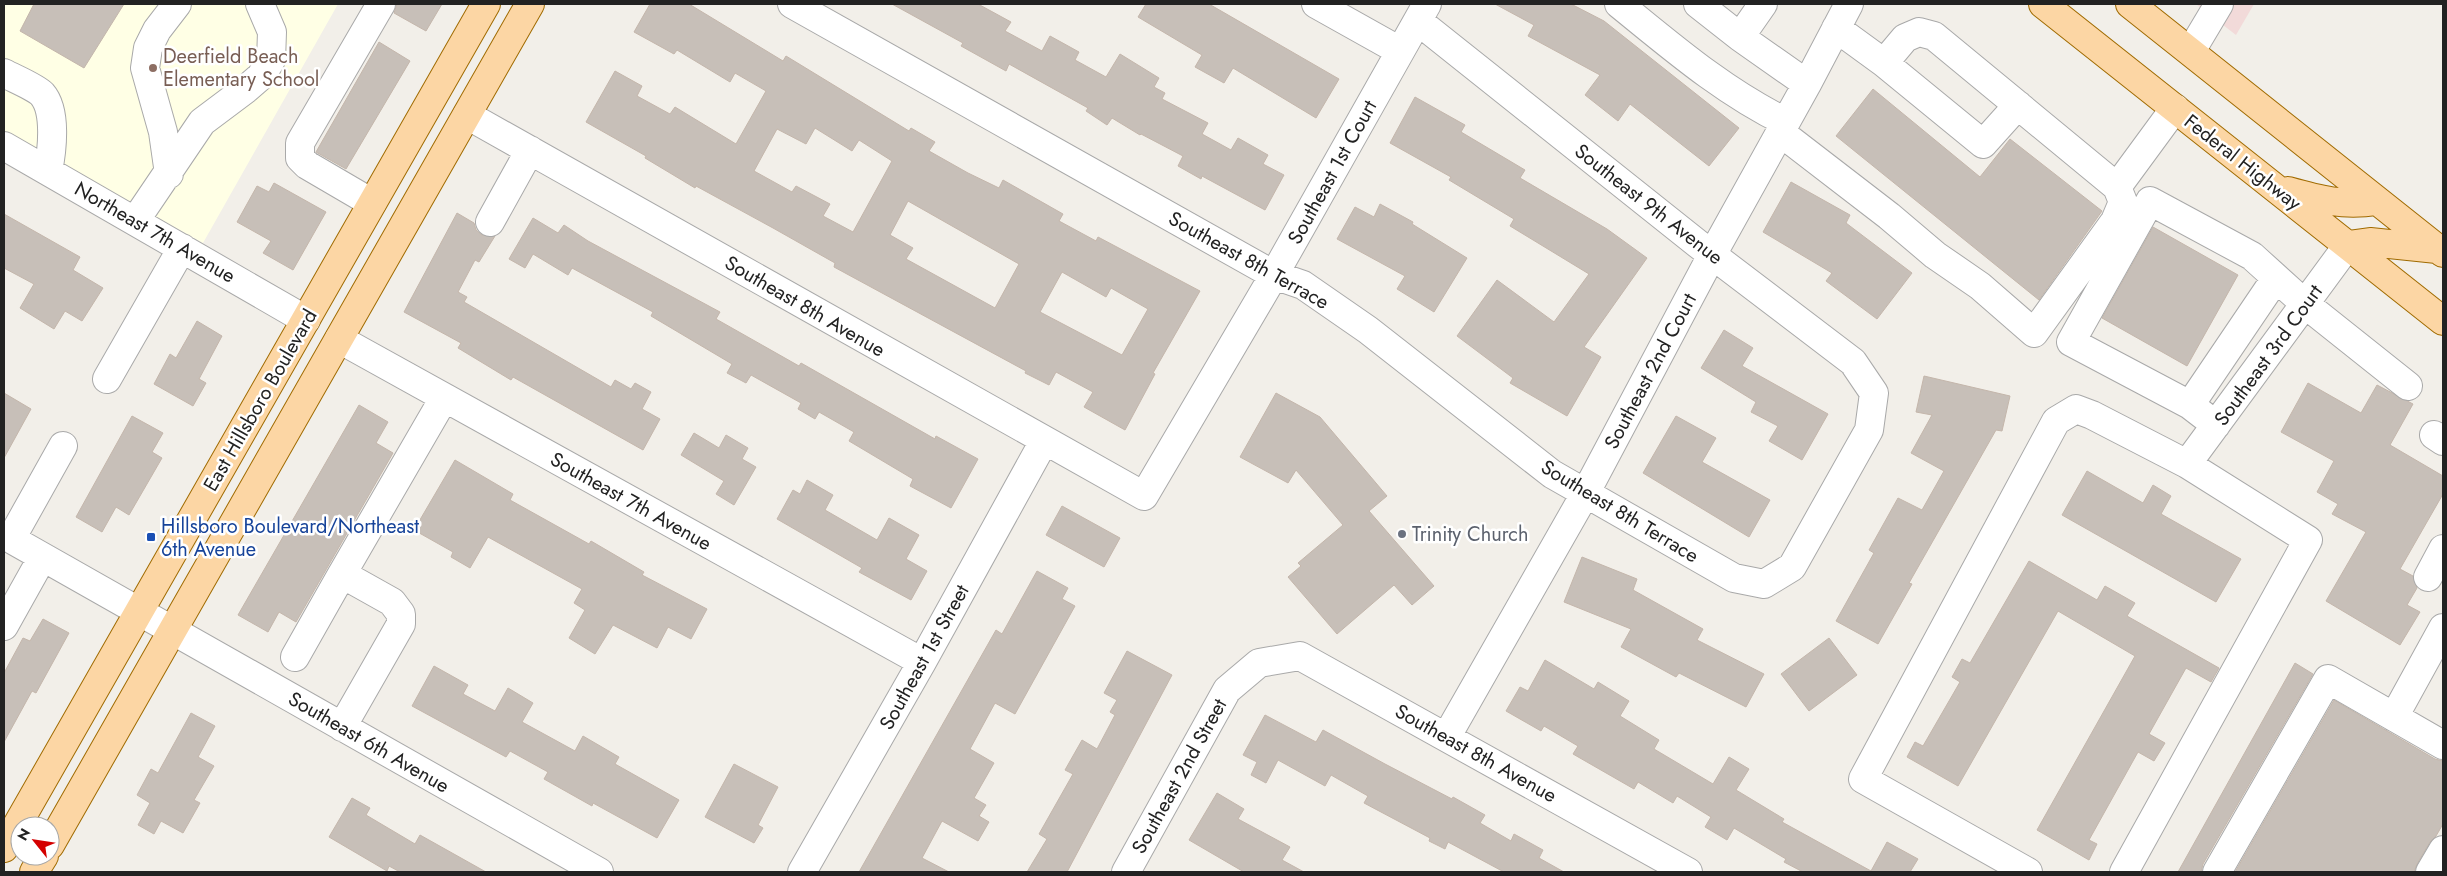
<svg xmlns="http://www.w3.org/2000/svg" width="2447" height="876" font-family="Jost,sans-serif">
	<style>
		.commercial { fill: #f2dad9 }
		.education { fill: #ffffe5 }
		.building { fill: #c7bfb8; stroke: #c4b6ab; fill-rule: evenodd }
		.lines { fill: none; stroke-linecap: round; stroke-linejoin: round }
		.minor-casing { stroke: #a9a9a9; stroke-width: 30 }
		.major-casing { stroke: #a06b00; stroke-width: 30 }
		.minor { stroke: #fff; stroke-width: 28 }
		.major { stroke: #fcd6a4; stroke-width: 28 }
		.education-dot { fill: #8d6e63; stroke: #fff; stroke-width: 2 }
		.worship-dot { fill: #6b7280; stroke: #fff; stroke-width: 2 }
		.transit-dot { fill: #1a4fb4; stroke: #fff; stroke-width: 2 }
		.labels { text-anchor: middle; stroke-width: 5; stroke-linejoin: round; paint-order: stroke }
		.education-label { font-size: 20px; fill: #785e54; stroke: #fff; text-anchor: start }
		.street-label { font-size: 20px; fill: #222; stroke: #fff }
		.transit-label { font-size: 20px; fill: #164399; stroke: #fff; text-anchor: start }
		.worship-label { font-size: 20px; fill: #5b616d; stroke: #fff; text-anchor: start }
	</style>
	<rect width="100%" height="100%" fill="#f2efe9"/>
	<path class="commercial" d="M2196 4H2254L2236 35Z"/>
	<path class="education" d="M4 4H338L203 243 4 132Z"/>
	<path class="building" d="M34 4H124L84 68 20 31Z
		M397 4H442L426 31 394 13Z
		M650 4H689L783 61 786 56 909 131 911 128 935 142 929 151 968 173 999 188 1003 180 1063 214 1059 221 1096 241 1098 237 1200 291 1153 373 1155 374 1125 430 1084 407 1093 392 1056 372 1049 385 1025 373 1026 371 834 267 835 263 773 228 696 186 695 188 645 158 646 156 586 122 615 71 642 86 637 96 670 114 675 107 736 144 766 91 735 73 730 82 677 50 674 54 634 32ZM815 128 852 151 859 140 892 161 853 232 823 216 830 204 796 186 792 192 754 171 777 129 806 144ZM908 201 1019 264 995 308 906 259 913 248 890 235ZM1062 272 1106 297 1111 288 1148 309 1122 355 1040 312Z
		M892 4H978L1011 22 1005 31 1042 51 1050 36 1079 52 1075 60 1106 77 1120 54 1159 78 1154 87 1165 93 1162 99 1208 123 1202 134 1231 150 1238 138 1268 155 1263 164 1284 175 1265 210 1202 176 1201 179 1178 166 1183 156 1141 134 1140 135 1112 118 1107 125 1086 111 1088 108 1009 64 1006 71 961 46 963 43Z
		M1146 4H1209L1339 79 1316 118 1233 68 1224 83 1195 67 1202 55 1138 17Z
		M1495 4H1571L1604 21 1739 128 1709 166 1630 104 1618 121 1585 95 1600 75 1528 36 1534 25Z
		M379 42 410 61 346 169 316 152Z
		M1873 89 1980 177 2010 139 2102 211 2039 300 1836 136Z
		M1415 97 1465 125 1461 132 1525 170 1520 178 1607 229 1647 258 1584 347 1601 357 1567 416 1510 383 1513 378 1457 336 1497 280 1554 322 1589 274 1510 226 1514 219 1449 180 1451 177 1390 143Z
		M1791 182 1850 215 1846 223 1912 273 1877 319 1826 281 1832 273 1763 232Z
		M274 183 326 212 293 270 263 253 271 241 237 222 257 186 269 192Z
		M1380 204 1413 222 1412 224 1467 258 1434 312 1397 289 1405 276 1337 239 1355 207 1374 217Z
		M457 213 474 223 476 230 482 235 495 236 479 262 475 260 458 292 467 297 464 302 611 387 615 380 631 389 635 383 651 392 642 409 660 419 643 450 513 377 511 380 458 348 461 343 404 312Z
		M4 214 80 257 73 270 103 288 82 321 65 311 54 329 20 308 34 284 4 268Z
		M533 218 558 233 564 225 588 241 720 312 716 319 799 366 801 363 935 439 936 436 978 459 951 508 910 486 913 479 849 441 854 432 819 412 815 419 798 409 801 403 751 375 746 383 727 373 732 364 651 316 653 312 572 268 568 275 533 254 525 268 509 259Z
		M2153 227 2238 275 2187 366 2102 318Z
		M197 321 222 336 199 379 206 383 193 406 154 384 170 354 176 358Z
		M1724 330 1753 348 1742 366 1828 414 1802 460 1769 441 1778 426 1751 412 1756 402 1701 368Z
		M1924 376 2010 396 2002 431 1996 430 1909 583 1912 584 1878 644 1836 621 1874 553 1869 550 1898 498 1922 510 1944 471 1911 453 1932 415 1916 412Z
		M2308 383 2361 413 2377 385 2413 404 2390 445 2443 476V494L2400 569 2413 576 2417 588 2407 605 2420 612 2400 645 2326 601 2366 532 2332 514 2338 504 2317 492 2334 461 2281 432Z
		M4 393 31 409 4 458Z
		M1276 393 1320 417 1387 496 1369 511 1434 586 1412 605 1394 585 1337 634 1288 577 1301 566 1298 563 1343 525 1296 470 1288 483 1240 457Z
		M359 405 388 422 376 443 393 453 296 622 279 612 268 632 238 615Z
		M132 416 163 433 152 452 162 458 129 515 116 507 102 532 76 517Z
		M1676 416 1716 438 1702 462 1770 500 1749 537 1643 473Z
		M694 433 719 448 726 435 748 448 742 459 756 467 734 505 716 494 724 481 681 455Z
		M455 460 513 494 510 500 589 544 591 541 644 572 642 575 707 609 691 639 668 627 657 648 613 625 595 654 569 638 585 610 574 603 582 589 488 537 470 568 451 557 453 552 414 530Z
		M2087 471 2143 503 2153 485 2171 496 2161 514 2241 559 2216 602 2062 515Z
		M807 480 833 495 825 510 877 540 889 518 919 535 906 559 927 571 911 600 859 572 862 568 777 519 793 490 800 494Z
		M1062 506 1120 538 1104 567 1046 535Z
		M1582 557 1637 579 1633 590 1703 629 1697 640 1764 674 1746 707 1679 673 1676 677 1621 647 1631 629 1564 602Z
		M2029 561 2097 600 2105 586 2135 603 2127 616 2219 668 2211 682 2186 668 2149 734 2165 743 2154 761 2138 752 2089 840 2097 844 2089 860 2037 830 2135 656 2058 611 1958 786 1907 757 1915 742 1923 746 1960 682 1952 677 1962 659 1970 663Z
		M1037 571 1068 588 1062 599 1075 606 1015 714 995 703 970 749 994 763 974 798 986 805 979 816 989 822 978 841 942 821 922 858 949 872H859L996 630 1002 634Z
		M43 619 69 633 36 693 32 691 4 742V673L23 638 30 641Z
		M1829 638 1857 675 1809 711 1781 674Z
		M1127 651 1172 675 1067 872H1027L1047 839 1039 834 1073 774 1065 770 1082 740 1097 749 1115 715 1110 712 1117 700 1104 693Z
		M1545 660 1594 689 1598 682 1629 701 1620 716 1659 740 1654 749 1713 784 1729 757 1749 769 1736 790 1784 819 1782 822 1871 871 1887 842 1918 859 1910 872H1803L1784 862 1786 859 1734 828 1727 840 1705 827 1711 817 1677 796 1673 803 1638 782 1634 789 1573 754 1578 746 1544 726 1541 731 1506 711 1520 687 1528 691Z
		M2295 663 2313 674 2203 864 2201 872H2178Z
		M434 666 468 685 463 694 495 711 508 688 533 703 522 722 575 751 583 736 619 757 615 764 679 800 657 838 593 803 592 806 544 779 548 772 510 751 506 757 412 706Z
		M2334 700 2435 759 2443 761V824L2436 836 2430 842 2417 864 2414 872H2235Z
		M191 713 215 726 198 757 214 766 194 800 200 803 183 833 161 821 154 834 138 825 150 803 137 795 151 769 158 773Z
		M1265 715 1316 742 1323 730 1385 764 1452 799 1453 797 1485 815 1480 823 1511 841 1514 834 1543 850 1539 858 1564 872H1504L1448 842 1445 849 1429 841 1430 838 1364 803 1368 796 1331 775 1325 786 1278 760 1266 783 1251 775 1257 762 1243 755Z
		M734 764 778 787 758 825 763 828 754 843 705 817Z
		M1217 793 1244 809 1238 819 1290 847 1282 860 1304 872H1244L1189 840Z
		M352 798 370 808 366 815 415 844 420 835 486 872H400L389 866 387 871 329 837Z"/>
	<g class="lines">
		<defs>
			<path id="minor" d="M792 4 1274 275 1303 285 1368 330 1552 474 1734 578 1764 584 1792 567 1869 430 1874 393 1853 362 1698 244 1418 21
				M1316 4 1400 51
				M1619 4C1672 47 1724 92 1786 122
				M1698 4 1740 37
				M1763 4 1740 37 1807 84
				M1836 28 1884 63
				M2191 51 2219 4
				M4 73C13 78 35 87 42 94 57 111 52 151 48 171
				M2018 105 1983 144 1884 63 1905 38 1919 32 1934 36 2117 187 2175 108
				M467 115 1144 496 1274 275 1427 4
				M1780 132 1889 216 1935 255 1980 286 2034 333 2115 221 2123 202 2117 187
				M4 146 306 320
				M169 174 163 132 145 68 148 48 157 30 177 4
				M372 203 307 165 300 158V143L381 4
				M135 221 202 122 246 89 261 76 271 60 272 32 260 4
				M490 222 530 150
				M339 339 922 662
				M107 379 182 248
				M2190 405 2276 278
				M2216 425 2190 405 2071 342 2150 201 2252 256 2305 304 2408 386
				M2434 435 2443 441
				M2187 464 2348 245
				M4 535 599 872
				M11 539 63 446
				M342 574 444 398
				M2428 577 2443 549
				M4 626 42 558
				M295 657 342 574 392 602 401 614V624L342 727
				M2394 717 2443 628
				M1447 736 1585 494 1712 255 1807 84 1849 4
				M802 872 922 662 1044 441
				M1126 872 1227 690 1259 663 1300 656 1688 872
				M2028 872 1863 779 2056 421 2076 409 2092 415 2187 464 2308 540 2124 872
				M2217 872 2328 679 2443 745
				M2430 872 2443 850"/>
			<path id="major" d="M2043 4 2443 321
				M2130 4 2443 253
				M2288 191C2320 200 2343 206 2377 201
				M2348 245 2370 242 2437 249
				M50 845 530 4
				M4 848 486 4
				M34 872 44 856"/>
		</defs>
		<use href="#minor" class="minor-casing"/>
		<use href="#major" class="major-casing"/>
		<use href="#minor" class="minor"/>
		<use href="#major" class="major"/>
	</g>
	<circle class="education-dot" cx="153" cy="68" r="5"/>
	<circle class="worship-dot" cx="1402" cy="534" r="5"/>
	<rect class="transit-dot" x="146" y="532" width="10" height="10" rx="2.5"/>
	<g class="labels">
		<g class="education-label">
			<text x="163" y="63">Deerfield Beach<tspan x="163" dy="23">Elementary School</tspan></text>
		</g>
		<g class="street-label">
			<text transform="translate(2243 162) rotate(38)" y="7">Federal Highway</text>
			<text transform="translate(1332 172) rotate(-61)" y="7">Southeast 1st Court</text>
			<text transform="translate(1649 204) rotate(38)" y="7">Southeast 9th Avenue</text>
			<text transform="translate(155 232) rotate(30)" y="7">Northeast 7th Avenue</text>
			<text transform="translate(1249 260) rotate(29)" y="7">Southeast 8th Terrace</text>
			<text transform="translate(805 306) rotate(30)" y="7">Southeast 8th Avenue</text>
			<text transform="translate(2268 355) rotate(-54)" y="7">Southeast 3rd Court</text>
			<text transform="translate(1650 371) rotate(-62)" y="7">Southeast 2nd Court</text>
			<text transform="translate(260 400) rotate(-60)" y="7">East Hillsboro Boulevard</text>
			<text transform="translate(631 501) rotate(29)" y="7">Southeast 7th Avenue</text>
			<text transform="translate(1620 511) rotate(31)" y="7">Southeast 8th Terrace</text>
			<text transform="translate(924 657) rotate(-61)" y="7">Southeast 1st Street</text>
			<text transform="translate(369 742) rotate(30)" y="7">Southeast 6th Avenue</text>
			<text transform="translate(1476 753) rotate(29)" y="7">Southeast 8th Avenue</text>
			<text transform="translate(1179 776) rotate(-61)" y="7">Southeast 2nd Street</text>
		</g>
		<g class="transit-label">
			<text x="161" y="533">Hillsboro Boulevard/Northeast<tspan x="161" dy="23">6th Avenue</tspan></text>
		</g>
		<g class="worship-label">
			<text x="1412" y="541">Trinity Church</text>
		</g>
	</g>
	<rect width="2447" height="876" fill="none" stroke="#222222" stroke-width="10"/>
	<g transform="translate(35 841) rotate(300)"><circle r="24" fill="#ffffff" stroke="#a7a7a7"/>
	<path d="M0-4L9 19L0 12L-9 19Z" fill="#d40000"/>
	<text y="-8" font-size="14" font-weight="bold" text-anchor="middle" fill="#222222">N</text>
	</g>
</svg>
